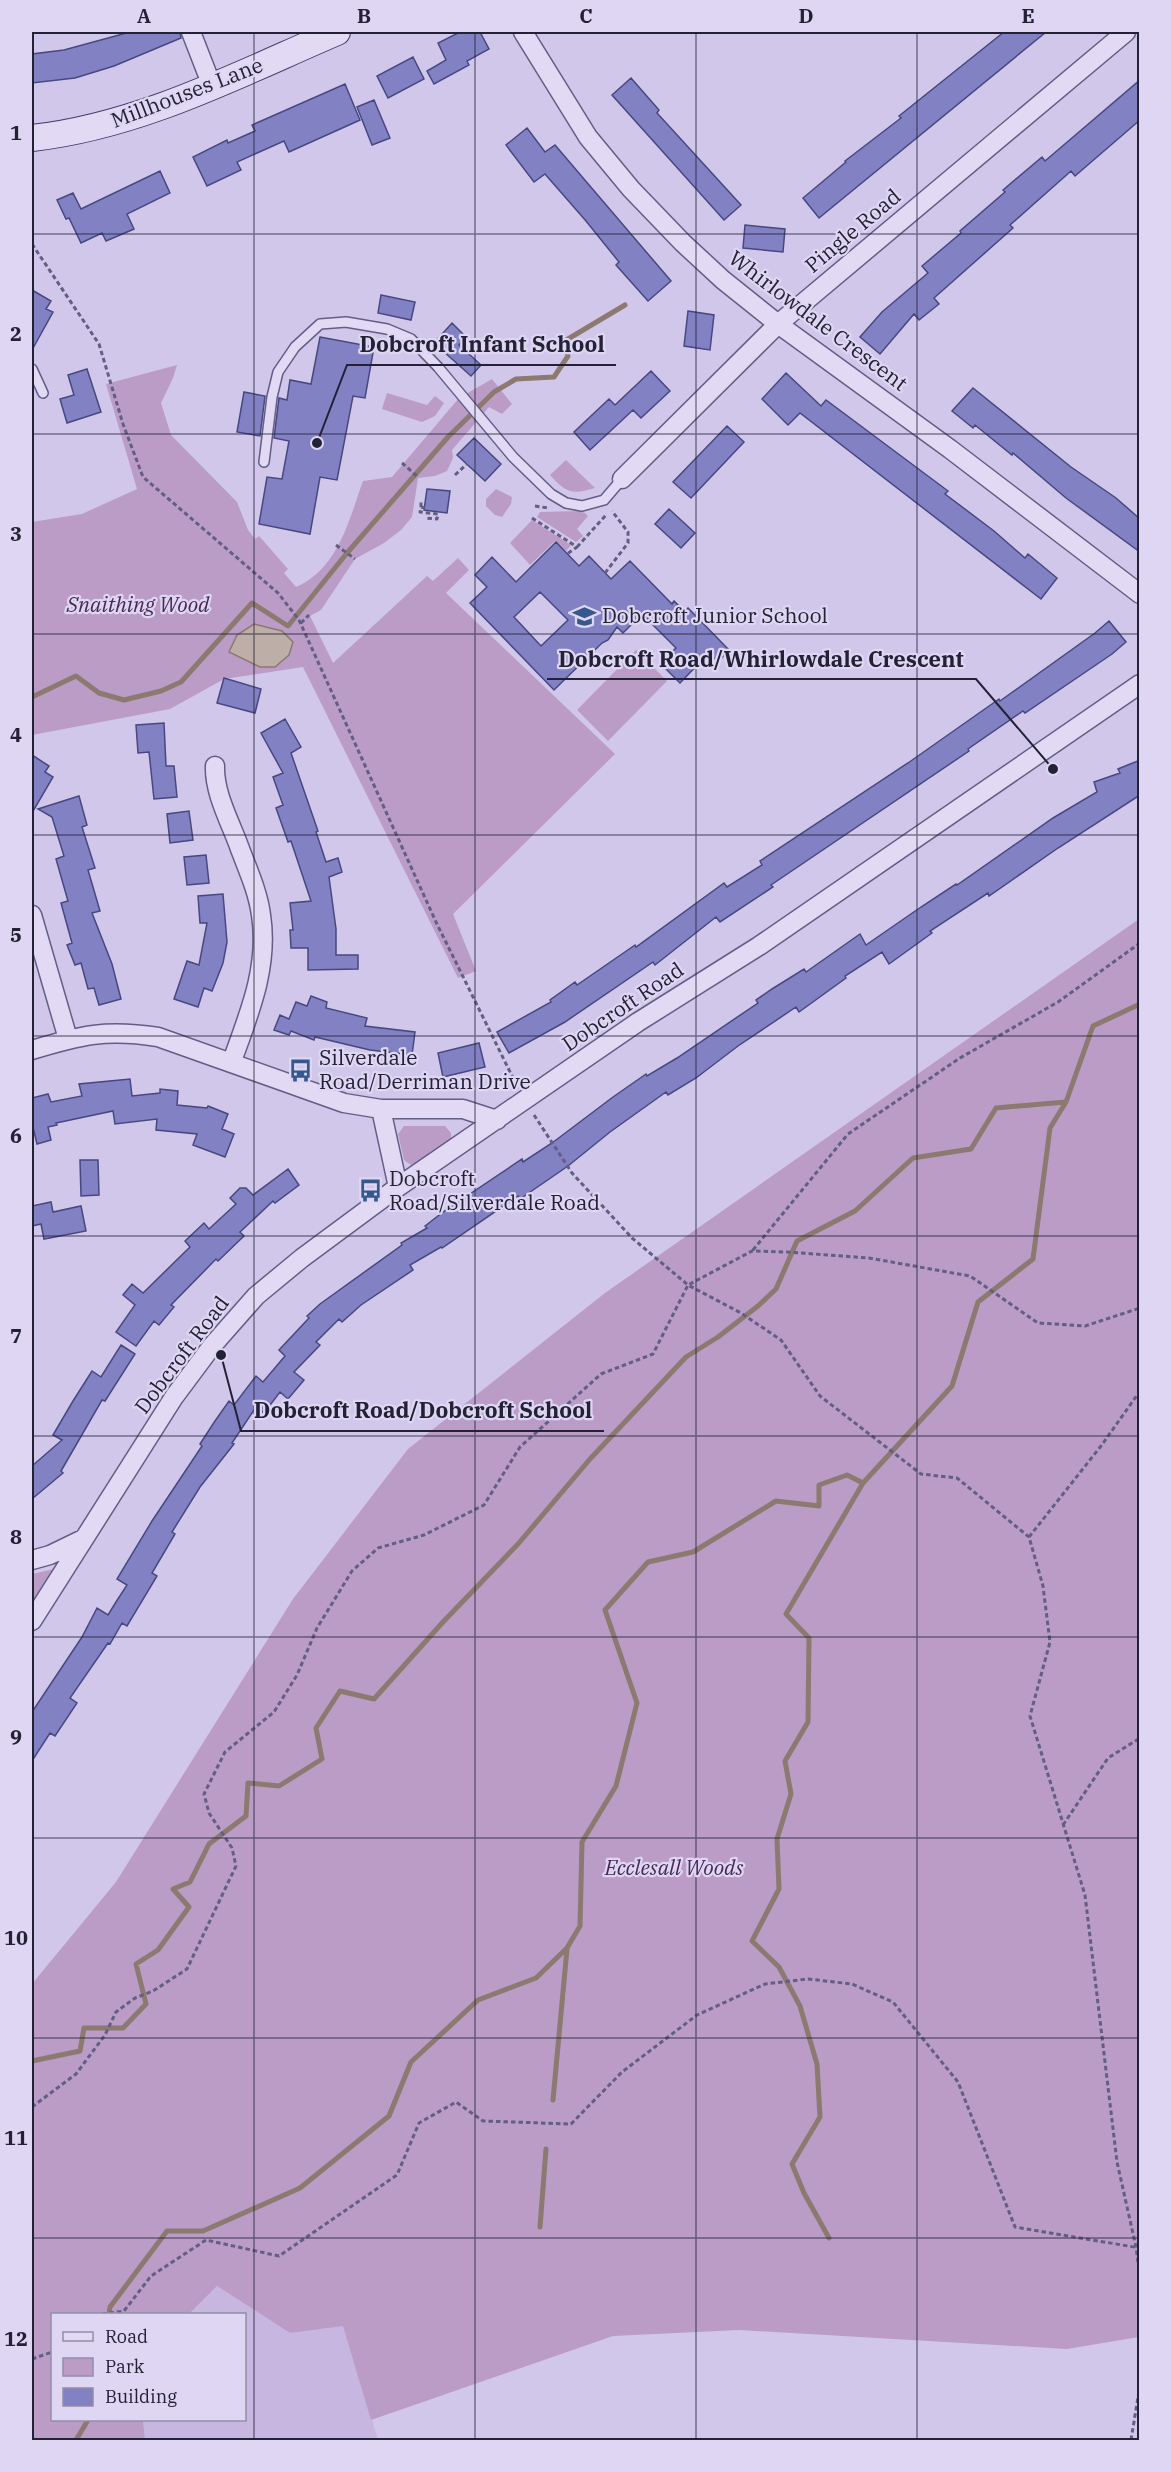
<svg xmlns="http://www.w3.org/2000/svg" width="1171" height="2472" font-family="'IBM Plex Serif',serif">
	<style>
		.farmland { fill: #c7b6df }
		.green { fill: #ba9cc7 }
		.water { fill: #beaea8; stroke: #8c7970; stroke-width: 1.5 }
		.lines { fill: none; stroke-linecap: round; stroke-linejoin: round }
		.stream { stroke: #8c7970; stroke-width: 5 }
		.building { fill: #8181c4; stroke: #474880; stroke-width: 1.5; fill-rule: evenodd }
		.lane-casing { stroke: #635e84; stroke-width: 12 }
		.street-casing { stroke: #635e84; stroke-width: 21 }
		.secondary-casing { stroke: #454166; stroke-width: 28 }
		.path { stroke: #635e84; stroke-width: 3; stroke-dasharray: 4.5 3; stroke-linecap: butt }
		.lane { stroke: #e2daf5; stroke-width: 9 }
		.street { stroke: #e2daf5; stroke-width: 18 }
		.secondary { stroke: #e2daf5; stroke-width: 26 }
		.grid { fill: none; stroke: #222136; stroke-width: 1.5; stroke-opacity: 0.55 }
		.labels { text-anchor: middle; stroke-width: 4.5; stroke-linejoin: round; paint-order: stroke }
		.street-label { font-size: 21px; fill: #222136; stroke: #ded6f2 }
		.park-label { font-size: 21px; font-style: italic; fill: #4a2950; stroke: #ded6f2 }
		.poi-label { font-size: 21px; fill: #222136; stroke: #ded6f2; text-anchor: start }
		.leader { fill: none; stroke: #222136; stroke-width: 2 }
		.callout-dot { fill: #222136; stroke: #ded6f2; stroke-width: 2 }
		.callout-label { font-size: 22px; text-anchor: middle; font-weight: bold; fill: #222136; stroke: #ded6f2; stroke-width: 4.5; stroke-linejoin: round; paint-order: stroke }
		.neatline { fill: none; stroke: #222136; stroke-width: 2 }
		.grid-label { font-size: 20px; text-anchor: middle; font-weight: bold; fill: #222136 }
	</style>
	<rect width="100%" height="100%" fill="#d1c7ea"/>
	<path class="farmland" d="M217 2286 290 2333 343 2325 378 2440H145L143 2420H244V2314H189Z"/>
	<path class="green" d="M177 365 173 378 161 403 171 435 237 502 248 530 255 539 259 536 288 569 284 573 296 587C338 569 349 520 363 481L392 477 459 398 492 379 512 404 502 414 489 407 452 450 453 458 447 471 435 476 418 478 412 517 401 530 384 543 355 559 321 610 310 616 333 663 427 576 433 581 458 558 469 570 446 593 615 754 453 914 476 971 458 978 303 667 224 679 170 709 32 735V522L82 514 137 489 106 384Z
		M387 393 427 405 435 396 444 403 435 416 422 422 382 409Z
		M566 460 595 488C572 495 566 493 550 475Z
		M496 489 512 497 511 504 502 517 495 515 486 506V499Z
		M579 511 585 513 588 516 577 529 583 536 576 542 537 517 540 512Z
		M532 520 571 545 566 551 555 541 530 565 510 543Z
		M636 650 667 681 608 741 577 710Z
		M1139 919V2337L1067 2349 739 2330 613 2336 371 2420 343 2326 290 2333 217 2286 189 2314H52V2420H143L145 2440H32V1984L116 1882 293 1599 408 1449 605 1293Z
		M404 1126H445L451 1133V1140L424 1161 411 1165 404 1160 398 1134Z
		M54 1569 59 1574 35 1602 32 1597V1574Z"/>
	<path class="water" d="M254 624 282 631 293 642 289 655 275 667H260L229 652 237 635Z"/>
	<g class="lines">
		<path class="stream" d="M32 697 76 676 99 693 124 700 161 691 181 682 252 603 288 626 347 553 448 437 494 392 516 379 554 377 568 356 563 342 625 305
			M32 2061 80 2051 84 2028H123L146 2004 136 1964 158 1950 189 1907 173 1889 190 1882 209 1844 246 1816 248 1783 279 1786 322 1759 316 1728 340 1691 374 1699 443 1622 518 1544 590 1459 686 1357 718 1337 758 1306 776 1289 797 1241 855 1211 913 1158 971 1149 996 1108 1066 1102 1093 1026 1140 1004
			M553 2100 567 1949
			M540 2227 546 2149
			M829 2238 804 2193 792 2164 820 2117 817 2064 800 2006 779 1967 752 1941 779 1889 777 1839 791 1794 785 1761 808 1722 809 1638 786 1614 863 1483
			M109 2314 110 2307 167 2231H203L300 2188 389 2116 411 2062 478 2000 536 1978 567 1948 580 1926 582 1842 616 1786 637 1703 605 1610 648 1562 693 1552 776 1501 819 1506V1485L847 1475 863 1483 952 1386 978 1302 1033 1259 1050 1128 1066 1102
			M76 2440 88 2420"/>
	</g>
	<path class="building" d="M130 32H180L181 38 114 66 75 78 32 83V54L64 50Z
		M460 32H480L489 49 467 61 469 65 434 84 427 71 446 60 438 43Z
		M1004 32H1046L819 218 803 198 846 162 845 161 901 118 899 116Z
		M413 57 424 79 388 98 377 76Z
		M631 78 659 110 657 113 741 205 724 220 612 95Z
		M1140 80V120L1075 176 1071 171 1010 225 1013 228 934 298 939 304 919 320 914 314 880 354 860 337 882 312 928 273 922 266 961 233 960 231 1005 192 1003 190 1042 157 1045 161Z
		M345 84 360 120 289 152 284 141 237 162 241 170 207 186 193 157 227 140 228 143 255 131 252 125Z
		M374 100 390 138 372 145 357 107Z
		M527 128 545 152 555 145 671 281 648 301 616 265 619 262 586 221 545 174 534 182 506 145Z
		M160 171 170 193 127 214 134 229 106 241 102 233 81 243 69 218 66 219 57 200 73 193 81 209Z
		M745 225 785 229 783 252 743 248Z
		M32 290 51 301 46 309 53 312 32 350Z
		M381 295 415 302 411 320 378 313Z
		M688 311 714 315 710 350 684 346Z
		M452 323 466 337 459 345 481 365 471 376 434 343Z
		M320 337 374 347 365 398 353 396 337 480 320 477 310 534 259 524 267 477 282 479 289 441 274 438 279 398 287 400 290 380 311 384Z
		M87 369 101 412 67 423 60 399 74 395 68 375Z
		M651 371 670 391 641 418 633 410 590 450 574 432 609 399 615 405Z
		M786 373 821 406 826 400 948 491 945 494 994 531 1025 558 1028 554 1057 578 1041 599 800 413 788 425 762 399Z
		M973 388 1071 467 1116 498 1140 519V552L1066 498 1013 453 1012 455 975 425 973 428 952 411Z
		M244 392 265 396 260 436 237 432Z
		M727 426 744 442 691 498 673 482Z
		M474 438 501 464 485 481 457 455Z
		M427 489 450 491 447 513 424 510Z
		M669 509 695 533 681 548 655 524Z
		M556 542 579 566 589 556 611 579 630 561 672 604 674 601 684 611 688 608 729 650 718 662 709 653 680 683 660 663 676 648 642 614 623 633 617 627 608 640 602 643 554 690 470 603 487 587 475 575 492 557 516 582ZM540 592 568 620 541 646 514 617Z
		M1109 621 1126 642 1112 654 1025 713 1023 711 968 749 969 751 771 885 773 887 720 922 716 917 655 965 653 962 565 1022 509 1053 497 1032 551 1002 550 1000 575 982 577 985 635 945 636 947 724 883 727 887 762 865 760 861 908 763 999 699 1000 701 1095 633Z
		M224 678 261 689 255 713 217 703Z
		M285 719 301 747 291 753 318 831 316 832 326 862 338 858 342 872 329 877 336 929V955H358V969L308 970V948H291L290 930H293L290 903 311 901 291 841 288 842 276 808 283 805 273 777 283 773 261 733Z
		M164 723 166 766H174L177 797 154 799 149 752 138 753 136 725Z
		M32 755 49 766 45 772 53 777 32 813Z
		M1140 760V795L1058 848 989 896 988 893 930 931 932 933 889 964 882 952 845 976 846 978 799 1012 796 1007 738 1046 696 1078 668 1095 666 1092 610 1132 568 1166 520 1199 518 1196 442 1248 441 1247 410 1265 413 1270 361 1305 342 1322 339 1319 316 1342 320 1345 294 1372 304 1380 288 1399 280 1392 264 1413 256 1407 232 1443 234 1444 200 1487 172 1532 175 1534 152 1573 157 1576 127 1626 122 1623 110 1644 108 1643 70 1698 77 1703 55 1736 50 1733 32 1761V1712L82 1637 97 1608 108 1615 116 1602 127 1585 117 1579 152 1521 202 1446 200 1444 215 1421 229 1401 234 1405 256 1376 263 1382 285 1356 279 1350 309 1318 307 1316 320 1304 402 1245 401 1243 427 1228 425 1226 443 1212 522 1159 523 1162 552 1143 613 1097 646 1074 647 1076 677 1058 758 1003 756 1000 772 989 804 969 806 972 860 934 866 945 921 907 956 884 957 885 1053 818 1097 792 1094 782 1120 773 1118 769Z
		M79 796 87 825 82 827 95 868 88 870 100 911 92 913 112 964 121 999 99 1005 94 988 88 989 81 963 75 965 67 945 72 943 61 903 68 901 56 859 64 856 52 817 38 809Z
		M189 811 193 840 170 843 167 814Z
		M206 855 209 883 187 885 184 857Z
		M223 894 227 942 223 963 212 991 204 988 198 1007 174 999 187 961 199 965 207 923H200L198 896Z
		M311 996 327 1002 326 1008 367 1018 365 1026 415 1032 412 1055 370 1050 315 1037 314 1040 291 1031 289 1035 274 1030 280 1015 289 1019 296 1002 307 1006Z
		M479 1043 485 1067 443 1077 438 1053Z
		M130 1079 132 1096 160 1093V1089L178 1091 177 1105 207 1108 208 1106 228 1114 222 1129 234 1134 225 1157 193 1145 197 1134 156 1130 157 1119 115 1124 113 1111 56 1123 57 1125 48 1127 51 1140 37 1144 32 1123V1098L48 1094 51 1102 82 1096 79 1084Z
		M80 1160H98L99 1195 81 1196Z
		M288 1169 299 1185 275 1203 273 1201 240 1232 244 1236 218 1261 216 1259 171 1305 174 1307 159 1325 154 1321 136 1346 116 1332 135 1305 123 1295 132 1284 143 1293 190 1247 185 1241 204 1223 209 1229 236 1204 230 1198 240 1188H246L253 1195Z
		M51 1202 53 1212 81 1206 86 1231 44 1239 41 1224 32 1226V1206Z
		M121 1345 135 1354 105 1401 102 1400 61 1471 63 1473 32 1499V1466L62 1440 53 1435 73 1401 92 1371 101 1377Z"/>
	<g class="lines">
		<defs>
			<path id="lane" d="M32 369 43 393
				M264 462 272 397 278 372 295 347 320 324 346 322 387 329 411 339 438 367 513 457 551 494 566 503 582 506 604 500 622 479"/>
			<path id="street" d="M191 32 212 86
				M523 32 588 137 631 189 683 243 723 280 778 324 950 449 1140 594
				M622 479 778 324 1126 32
				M215 766C214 794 231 823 240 849 248 870 258 892 261 915 269 967 249 1014 232 1061
				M32 915 68 1039
				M32 1050C81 1035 106 1029 158 1037L344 1103 381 1109H463L497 1120
				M381 1109 398 1187
				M32 1560 50 1555 83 1539
				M32 1621 174 1397 212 1346 256 1296 302 1258 398 1187 638 1022 759 946 1140 684"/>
			<path id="secondary" d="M32 138C140 126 239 74 337 32"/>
		</defs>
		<use href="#lane" class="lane-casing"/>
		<use href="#street" class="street-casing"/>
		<use href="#secondary" class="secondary-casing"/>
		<path class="path" d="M32 244 99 344 123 424 143 477 278 593 299 620 436 922 516 1084
			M402 463 418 477
			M455 475 467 464
			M535 506 548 508
			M421 507V501
			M425 508 421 507 420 512 438 514 437 519 425 518
			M532 518 577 547 567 554
			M336 545 355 559
			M577 547 606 515
			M605 573 628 543V532L612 511
			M301 623 309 615
			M534 1115 572 1173 632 1238 688 1285 752 1251 787 1252 869 1258 970 1276 1038 1323 1085 1326 1140 1308
			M753 1250 848 1134 960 1058 1058 1002 1140 943
			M1029 1537 1101 1446 1140 1391
			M1063 1825 1108 1758 1140 1738
			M32 2107 76 2074 105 2035 116 2012 135 1998 153 1991 187 1969 236 1866 232 1848 209 1813 204 1794 225 1752 274 1712 297 1675 317 1628 352 1571 378 1548 424 1535 484 1505 520 1447 601 1374 653 1354 688 1285 741 1313 781 1340 820 1396 921 1474 957 1478 1029 1537 1043 1586 1050 1642 1030 1716 1085 1895 1117 2162 1136 2247 1140 2277
			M102 2314 124 2311 151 2276 206 2240 279 2256 397 2175 419 2123 456 2102 483 2121 571 2124 622 2072 697 2015 765 1984 808 1979 852 1984 893 2002 958 2082 1015 2227 1140 2248
			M32 2359 52 2352
			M1131 2440 1140 2385"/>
		<use href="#lane" class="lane"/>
		<use href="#street" class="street"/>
		<use href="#secondary" class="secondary"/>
	</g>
	<path class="grid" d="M254 32V2440M475 32V2440M696 32V2440M917 32V2440M32 234H1140M32 434H1140M32 634H1140M32 835H1140M32 1036H1140M32 1236H1140M32 1436H1140M32 1637H1140M32 1838H1140M32 2038H1140M32 2238H1140"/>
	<defs>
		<symbol id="school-bare" viewBox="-9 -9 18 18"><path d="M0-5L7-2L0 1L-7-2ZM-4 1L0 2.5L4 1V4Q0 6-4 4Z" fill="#35598c" stroke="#ded6f2" stroke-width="2.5" paint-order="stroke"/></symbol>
		<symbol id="bus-bare" viewBox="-9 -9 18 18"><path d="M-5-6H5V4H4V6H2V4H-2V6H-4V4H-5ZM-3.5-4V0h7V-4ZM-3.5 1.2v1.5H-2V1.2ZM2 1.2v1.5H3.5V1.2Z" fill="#35598c" stroke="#ded6f2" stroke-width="2.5" paint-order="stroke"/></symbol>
	</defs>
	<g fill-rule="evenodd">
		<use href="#school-bare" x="568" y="600" width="33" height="33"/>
		<use href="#bus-bare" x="284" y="1054" width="33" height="33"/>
		<use href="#bus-bare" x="354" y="1174" width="33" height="33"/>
	</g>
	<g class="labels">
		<g class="street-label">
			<text transform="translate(187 93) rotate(-21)" y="7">Millhouses Lane</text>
			<text transform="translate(853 231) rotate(-40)" y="7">Pingle Road</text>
			<text transform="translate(818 321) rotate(37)" y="7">Whirlowdale Crescent</text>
			<text transform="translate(623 1007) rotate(-34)" y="7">Dobcroft Road</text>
			<text transform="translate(182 1355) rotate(-53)" y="7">Dobcroft Road</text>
		</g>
		<g class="park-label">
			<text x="138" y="612">Snaithing Wood</text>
			<text x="674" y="1875">Ecclesall Woods</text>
		</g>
		<g class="poi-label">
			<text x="602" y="623">Dobcroft Junior School</text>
			<text x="319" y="1065">Silverdale<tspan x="319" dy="24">Road/Derriman Drive</tspan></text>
			<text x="389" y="1186">Dobcroft<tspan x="389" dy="24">Road/Silverdale Road</tspan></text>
		</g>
	</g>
	<path class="leader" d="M317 443L347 365H616M1053 769L976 679H547M221 1355L241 1431H604"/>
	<g class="callout-dot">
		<circle cx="317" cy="443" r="6"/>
		<circle cx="1053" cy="769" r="6"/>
		<circle cx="221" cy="1355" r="6"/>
	</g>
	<g class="callout-label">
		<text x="482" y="352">Dobcroft Infant School</text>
		<text x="761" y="667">Dobcroft Road/Whirlowdale Crescent</text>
		<text x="423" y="1418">Dobcroft Road/Dobcroft School</text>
	</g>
	<rect width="1171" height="2472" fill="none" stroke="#ded6f2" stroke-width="66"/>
	<rect x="51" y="2313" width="195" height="108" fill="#ded6f2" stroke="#938ea7" stroke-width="1.5"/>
	<rect x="63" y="2332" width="30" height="9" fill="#e2daf5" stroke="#938ea7" stroke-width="1.5"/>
	<text x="105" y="2343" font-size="18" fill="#222136">Road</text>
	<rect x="63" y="2358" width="30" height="18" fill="#ba9cc7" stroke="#938ea7" stroke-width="1.5"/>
	<text x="105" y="2373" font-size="18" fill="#222136">Park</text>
	<rect x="63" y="2388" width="30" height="18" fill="#8181c4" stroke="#938ea7" stroke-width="1.5"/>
	<text x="105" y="2403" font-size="18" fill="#222136">Building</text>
	<rect x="33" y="33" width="1105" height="2406" class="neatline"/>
	<g class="grid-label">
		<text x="144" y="23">A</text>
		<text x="364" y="23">B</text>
		<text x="586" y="23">C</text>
		<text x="806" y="23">D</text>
		<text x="1028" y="23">E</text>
		<text x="16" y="140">1</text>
		<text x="16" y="341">2</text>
		<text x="16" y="541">3</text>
		<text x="16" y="742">4</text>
		<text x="16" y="942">5</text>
		<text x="16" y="1143">6</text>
		<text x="16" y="1343">7</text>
		<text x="16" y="1544">8</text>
		<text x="16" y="1744">9</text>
		<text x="16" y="1945">10</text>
		<text x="16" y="2145">11</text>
		<text x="16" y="2346">12</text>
	</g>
</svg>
